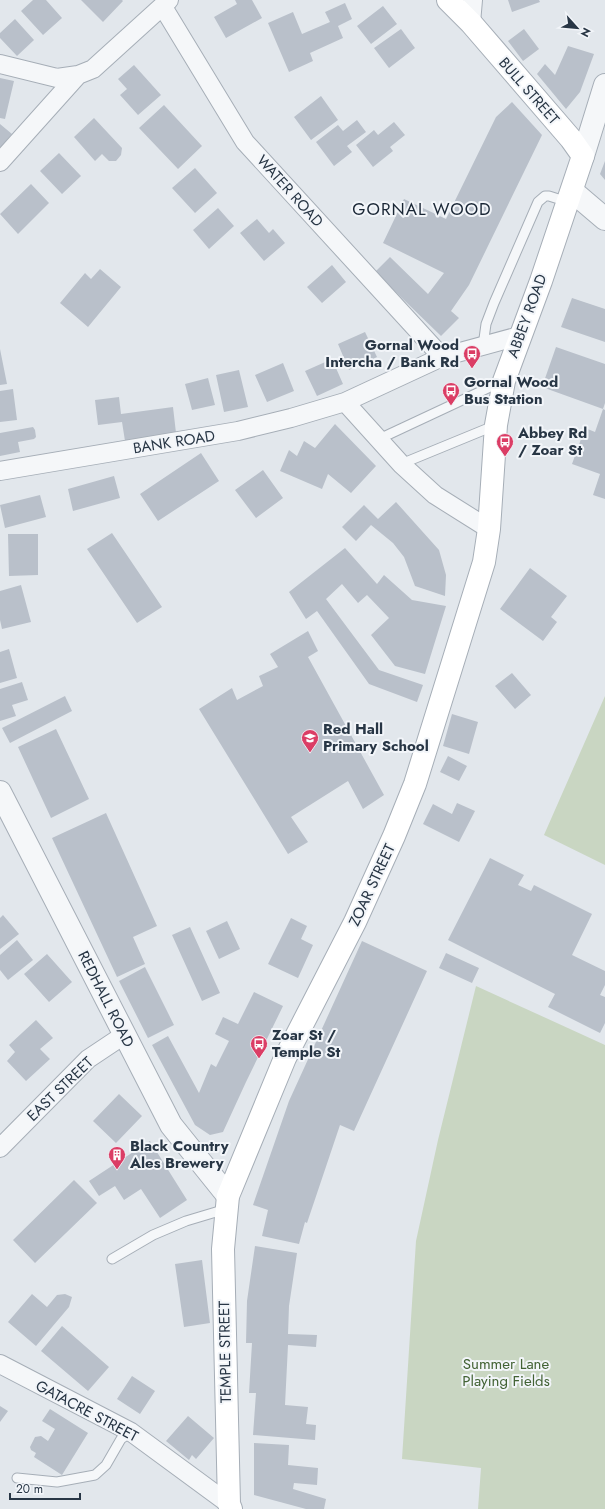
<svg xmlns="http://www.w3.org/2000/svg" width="605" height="1509" font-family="Jost,sans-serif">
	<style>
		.green { fill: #c9d6c2 }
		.building { fill: #b9c0ca }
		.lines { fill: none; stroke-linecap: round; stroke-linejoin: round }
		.service-casing { stroke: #a6aeb7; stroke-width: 11 }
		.minor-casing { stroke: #a6aeb7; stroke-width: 20 }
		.tertiary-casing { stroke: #a6aeb7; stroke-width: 24 }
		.secondary-casing { stroke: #a6aeb7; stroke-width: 24 }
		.service { stroke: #f5f7f9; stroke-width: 9 }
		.minor { stroke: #f5f7f9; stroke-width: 18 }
		.tertiary { stroke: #f5f7f9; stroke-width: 22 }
		.secondary { stroke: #fff; stroke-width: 22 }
		.labels { text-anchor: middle; stroke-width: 4; stroke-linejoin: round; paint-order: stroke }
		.street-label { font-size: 15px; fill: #283645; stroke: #f2f5f9 }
		.poi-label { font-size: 15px; font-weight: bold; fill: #283645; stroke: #f2f5f9; text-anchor: start }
		.park-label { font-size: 15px; fill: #426234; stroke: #f2f5f9 }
		.quarter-label { font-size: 17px; letter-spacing: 1px; fill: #1a2736; stroke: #f2f5f9 }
	</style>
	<rect width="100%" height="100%" fill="#e2e7ec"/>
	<path class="green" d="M605 696V865L544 835Z
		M476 986 605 1045V1509H478L481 1468 402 1459 416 1241 438 1140Z"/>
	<path class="building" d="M33 0H46L62 18 43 35 21 11Z
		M81 0H122L123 1 103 22Z
		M235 0H252L262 18 226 38 214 17 237 4Z
		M508 0H539L540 2 512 12Z
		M345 3 352 19 338 26 343 38 310 53 313 61 289 72 268 23 293 12 302 34 330 22 325 12Z
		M383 6 397 24 371 44 357 26Z
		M15 19 34 40 17 56 0 38V33Z
		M401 29 415 48 389 68 374 48Z
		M524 29 539 49 523 61 508 41Z
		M568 46 594 54 580 92 566 109 537 74 545 64 555 75Z
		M134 65 161 95 138 115 120 95 127 89 118 79Z
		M0 78 14 81 5 119 0 118Z
		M321 96 338 120 311 140 294 117Z
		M512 102 542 135 469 285 451 311 459 318 441 336 375 272 390 257 428 294 444 273 383 243 404 199 446 219 496 117Z
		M164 105 202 146 178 169 139 128Z
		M94 118 122 148 121 155 116 161H109L102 154 95 161 74 137Z
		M357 120 366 132 347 146 352 152 334 166 316 142 338 125 343 131Z
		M394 122 405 135 390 147 393 151 373 167 356 145 374 130 378 135Z
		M0 124 12 134 0 148Z
		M59 153 81 176 62 194 40 171Z
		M605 161V180L600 174Z
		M195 168 217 193 195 213 172 188Z
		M31 184 49 203 18 234 0 214Z
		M218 208 234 226 209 249 193 230Z
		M257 219 269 233 273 229 285 243 264 261 240 233Z
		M332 265 346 282 322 303 307 287Z
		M100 269 121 287 88 327 60 303 85 273 91 279Z
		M572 298 605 309V342L561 327Z
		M365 332 377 357 349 370 338 344Z
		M556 347 605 364V403L603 409 542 387Z
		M0 349 7 384 0 385Z
		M332 359 343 384 317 396 305 371Z
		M283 363 294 391 267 402 255 375Z
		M239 370 248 407 224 412 216 375Z
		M208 378 215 405 192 410 185 384Z
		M13 389 17 420 0 422V391Z
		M119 397 121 414 173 407 176 433 125 441 122 422 98 425 95 400Z
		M603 409 605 410V499L593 495 600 474 572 464 585 428 595 432Z
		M335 424 376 466 351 493 328 474 322 489 280 471 289 450 297 456 304 441 315 448Z
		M33 427 35 430 36 437 34 439 18 442 20 452 0 456V433Z
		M201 453 219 481 158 521 140 494Z
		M263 470 283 498 256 518 235 490Z
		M114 476 120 498 73 511 68 489Z
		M40 495 46 517 5 528 0 505Z
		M396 502 439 550 446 575 445 596 415 586 404 557 393 543 371 525 356 541 342 527 364 505 378 519Z
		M112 533 162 607 137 623 87 549Z
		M8 534H38V575L9 576Z
		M345 548 377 584 384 575 412 600 446 606 425 674 395 666 371 635 389 618 367 595 358 603 342 584 326 599 379 670 423 685 417 702 369 684 317 611 306 619 289 592Z
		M530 568 567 596 551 617 557 622 543 641 500 609Z
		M21 585 31 622 2 629 0 620V591Z
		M308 631 318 651 308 657 384 795 363 809 348 781 291 817 308 842 288 854 199 709 232 688 237 700 263 686 259 676 278 667 270 654Z
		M9 649 17 678 0 683V652Z
		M512 673 531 695 515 709 495 686Z
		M22 682 28 700 12 705 16 716 0 721V689Z
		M65 696 72 711 10 743 2 728Z
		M452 714 478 722 469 754 443 746Z
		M56 729 89 799 51 818 18 747Z
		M448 756 467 766 459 781 440 772Z
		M457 803 475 811 459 842 423 824 433 804 452 814Z
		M106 813 157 926 133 937 145 964 117 977 52 838Z
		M490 858 524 875 518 885 531 891 534 885 592 914 572 955 605 971V985L600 995 605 997V1023L600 1033 548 1007 555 994 448 940Z
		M3 915 19 934 0 949V918Z
		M291 918 307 926 301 939 313 945 298 978 268 964Z
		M227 921 240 949 219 959 206 931Z
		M190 927 220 993 202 1001 172 935Z
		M17 940 33 960 8 980 0 970V955Z
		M362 941 427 971 354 1131 340 1125 307 1223 305 1222 299 1244 262 1236 268 1210 253 1205 289 1101Z
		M446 953 479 968 472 983 439 968Z
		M47 954 72 982 49 1002 24 974Z
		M145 967 174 1025 148 1038 119 981Z
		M254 992 283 1006 246 1082 223 1132 210 1135 195 1125 152 1045 168 1036 199 1093 211 1064 216 1067 229 1041 215 1034 223 1017 238 1024Z
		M36 1020 53 1038 40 1049 50 1059 26 1081 7 1061 15 1052 9 1045Z
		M119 1094 142 1116 116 1143 93 1121Z
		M150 1141 187 1200 160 1218 141 1189 124 1200 115 1186 99 1196 89 1181Z
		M74 1180 97 1203 35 1263 13 1240Z
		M255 1246 297 1253 289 1306 288 1334 317 1335 316 1347 288 1345 285 1405 308 1407 306 1424 316 1425 315 1440 253 1435 256 1393H249L252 1343H246L247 1301Z
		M202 1260 210 1323 184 1327 175 1264Z
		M32 1294 47 1307 57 1295 65 1294 72 1297 69 1307 36 1346 8 1322Z
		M62 1326 109 1367 88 1391 41 1351Z
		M132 1376 155 1391 140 1414 117 1399Z
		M0 1406 8 1411 0 1422Z
		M50 1409 88 1433 62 1475 34 1457 36 1453 31 1450 30 1447 35 1437 41 1436 48 1441 55 1429 42 1421Z
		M188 1416 214 1438 196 1459 192 1455 189 1460 166 1441Z
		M254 1443 289 1445 288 1465 318 1468 317 1485 294 1483 293 1489 326 1499 324 1509H306L254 1495Z"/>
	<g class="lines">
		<defs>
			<path id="service" d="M483 346 486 324 494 303 538 202 545 196H549L568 202
				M379 439 503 381
				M401 464 496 425
				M112 1259 153 1235 186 1221 226 1209
				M17 1478 57 1482 95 1475 106 1465 121 1439 131 1432"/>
			<path id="minor" d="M163 7 245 142 442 357
				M471 23 473 0
				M0 64 57 78 78 75
				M0 162 78 75 93 69 169 0
				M345 402 401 464 435 495 489 529
				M0 471 238 431 291 418 345 402 442 357 519 336
				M0 1148 88 1059 124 1035
				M0 1364 131 1432 229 1504"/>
			<path id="tertiary" d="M583 156 605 85
				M572 191 605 219
				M0 792 171 1125 228 1196"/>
			<path id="secondary" d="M231 1509 229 1504 223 1249 228 1196 285 1058 355 922 394 836 415 784 484 562 489 529 496 425 504 381 541 281 583 156 571 139 471 23 448 0"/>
		</defs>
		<use href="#service" class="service-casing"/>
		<use href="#minor" class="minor-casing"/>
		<use href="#tertiary" class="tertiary-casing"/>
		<use href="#secondary" class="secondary-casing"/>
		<use href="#service" class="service"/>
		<use href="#minor" class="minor"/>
		<use href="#tertiary" class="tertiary"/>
		<use href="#secondary" class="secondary"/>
	</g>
	<defs>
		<symbol id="bus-pin" viewBox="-11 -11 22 30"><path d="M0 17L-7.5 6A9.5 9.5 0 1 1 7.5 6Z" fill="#db3d65" stroke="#f2f5f9"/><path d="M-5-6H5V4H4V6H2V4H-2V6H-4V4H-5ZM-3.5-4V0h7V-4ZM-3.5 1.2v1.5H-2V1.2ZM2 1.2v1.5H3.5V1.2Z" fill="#fff"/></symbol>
		<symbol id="school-pin" viewBox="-11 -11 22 30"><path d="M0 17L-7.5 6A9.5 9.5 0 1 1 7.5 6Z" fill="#db3d65" stroke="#f2f5f9"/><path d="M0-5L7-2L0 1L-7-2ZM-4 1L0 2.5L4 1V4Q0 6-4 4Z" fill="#fff"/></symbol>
		<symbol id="building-pin" viewBox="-11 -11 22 30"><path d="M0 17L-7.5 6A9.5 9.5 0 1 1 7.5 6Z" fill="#db3d65" stroke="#f2f5f9"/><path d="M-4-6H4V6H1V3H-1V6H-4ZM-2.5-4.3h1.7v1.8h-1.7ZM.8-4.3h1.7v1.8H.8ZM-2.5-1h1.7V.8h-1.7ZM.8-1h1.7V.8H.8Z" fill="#fff"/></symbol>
	</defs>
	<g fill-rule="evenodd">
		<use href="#bus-pin" x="462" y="344" width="20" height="27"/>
		<use href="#bus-pin" x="441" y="381" width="20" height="27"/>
		<use href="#bus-pin" x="495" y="432" width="20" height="27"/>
		<use href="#school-pin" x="300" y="728" width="20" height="27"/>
		<use href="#bus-pin" x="249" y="1034" width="20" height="27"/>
		<use href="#building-pin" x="107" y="1145" width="20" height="27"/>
	</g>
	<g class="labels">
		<g class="street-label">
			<text transform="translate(529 91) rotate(49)" y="5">BULL STREET</text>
			<text transform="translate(290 191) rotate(48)" y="5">WATER ROAD</text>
			<text transform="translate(527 316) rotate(-70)" y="5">ABBEY ROAD</text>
			<text transform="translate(174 442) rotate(-9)" y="5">BANK ROAD</text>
			<text transform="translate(372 885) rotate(-65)" y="5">ZOAR STREET</text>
			<text transform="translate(106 999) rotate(63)" y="5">REDHALL ROAD</text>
			<text transform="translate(60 1089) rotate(-44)" y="5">EAST STREET</text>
			<text transform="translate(225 1352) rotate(-91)" y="5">TEMPLE STREET</text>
			<text transform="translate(87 1411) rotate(28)" y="5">GATACRE STREET</text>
		</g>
		<g class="poi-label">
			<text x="459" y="350" text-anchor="end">Gornal Wood<tspan x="459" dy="17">Intercha / Bank Rd</tspan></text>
			<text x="464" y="387">Gornal Wood<tspan x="464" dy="17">Bus Station</tspan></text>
			<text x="518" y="438">Abbey Rd<tspan x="518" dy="17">/ Zoar St</tspan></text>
			<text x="323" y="734">Red Hall<tspan x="323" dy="17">Primary School</tspan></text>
			<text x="272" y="1040">Zoar St /<tspan x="272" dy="17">Temple St</tspan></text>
			<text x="130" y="1151">Black Country<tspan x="130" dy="17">Ales Brewery</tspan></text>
		</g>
		<g class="park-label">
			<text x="506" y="1369">Summer Lane<tspan x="506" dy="17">Playing Fields</tspan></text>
		</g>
		<g class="quarter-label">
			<text x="422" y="215">GORNAL WOOD</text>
		</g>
	</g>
	<g transform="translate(577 28) rotate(117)" stroke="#f2f5f9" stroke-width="3" paint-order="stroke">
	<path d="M0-3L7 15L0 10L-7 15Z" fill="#283645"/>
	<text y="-6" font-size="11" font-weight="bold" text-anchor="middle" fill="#283645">N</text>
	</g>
	<path d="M10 1493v6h70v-6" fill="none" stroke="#283645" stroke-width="2"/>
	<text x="16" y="1493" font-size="12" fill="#283645" stroke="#f2f5f9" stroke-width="3" paint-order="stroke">20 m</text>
</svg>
